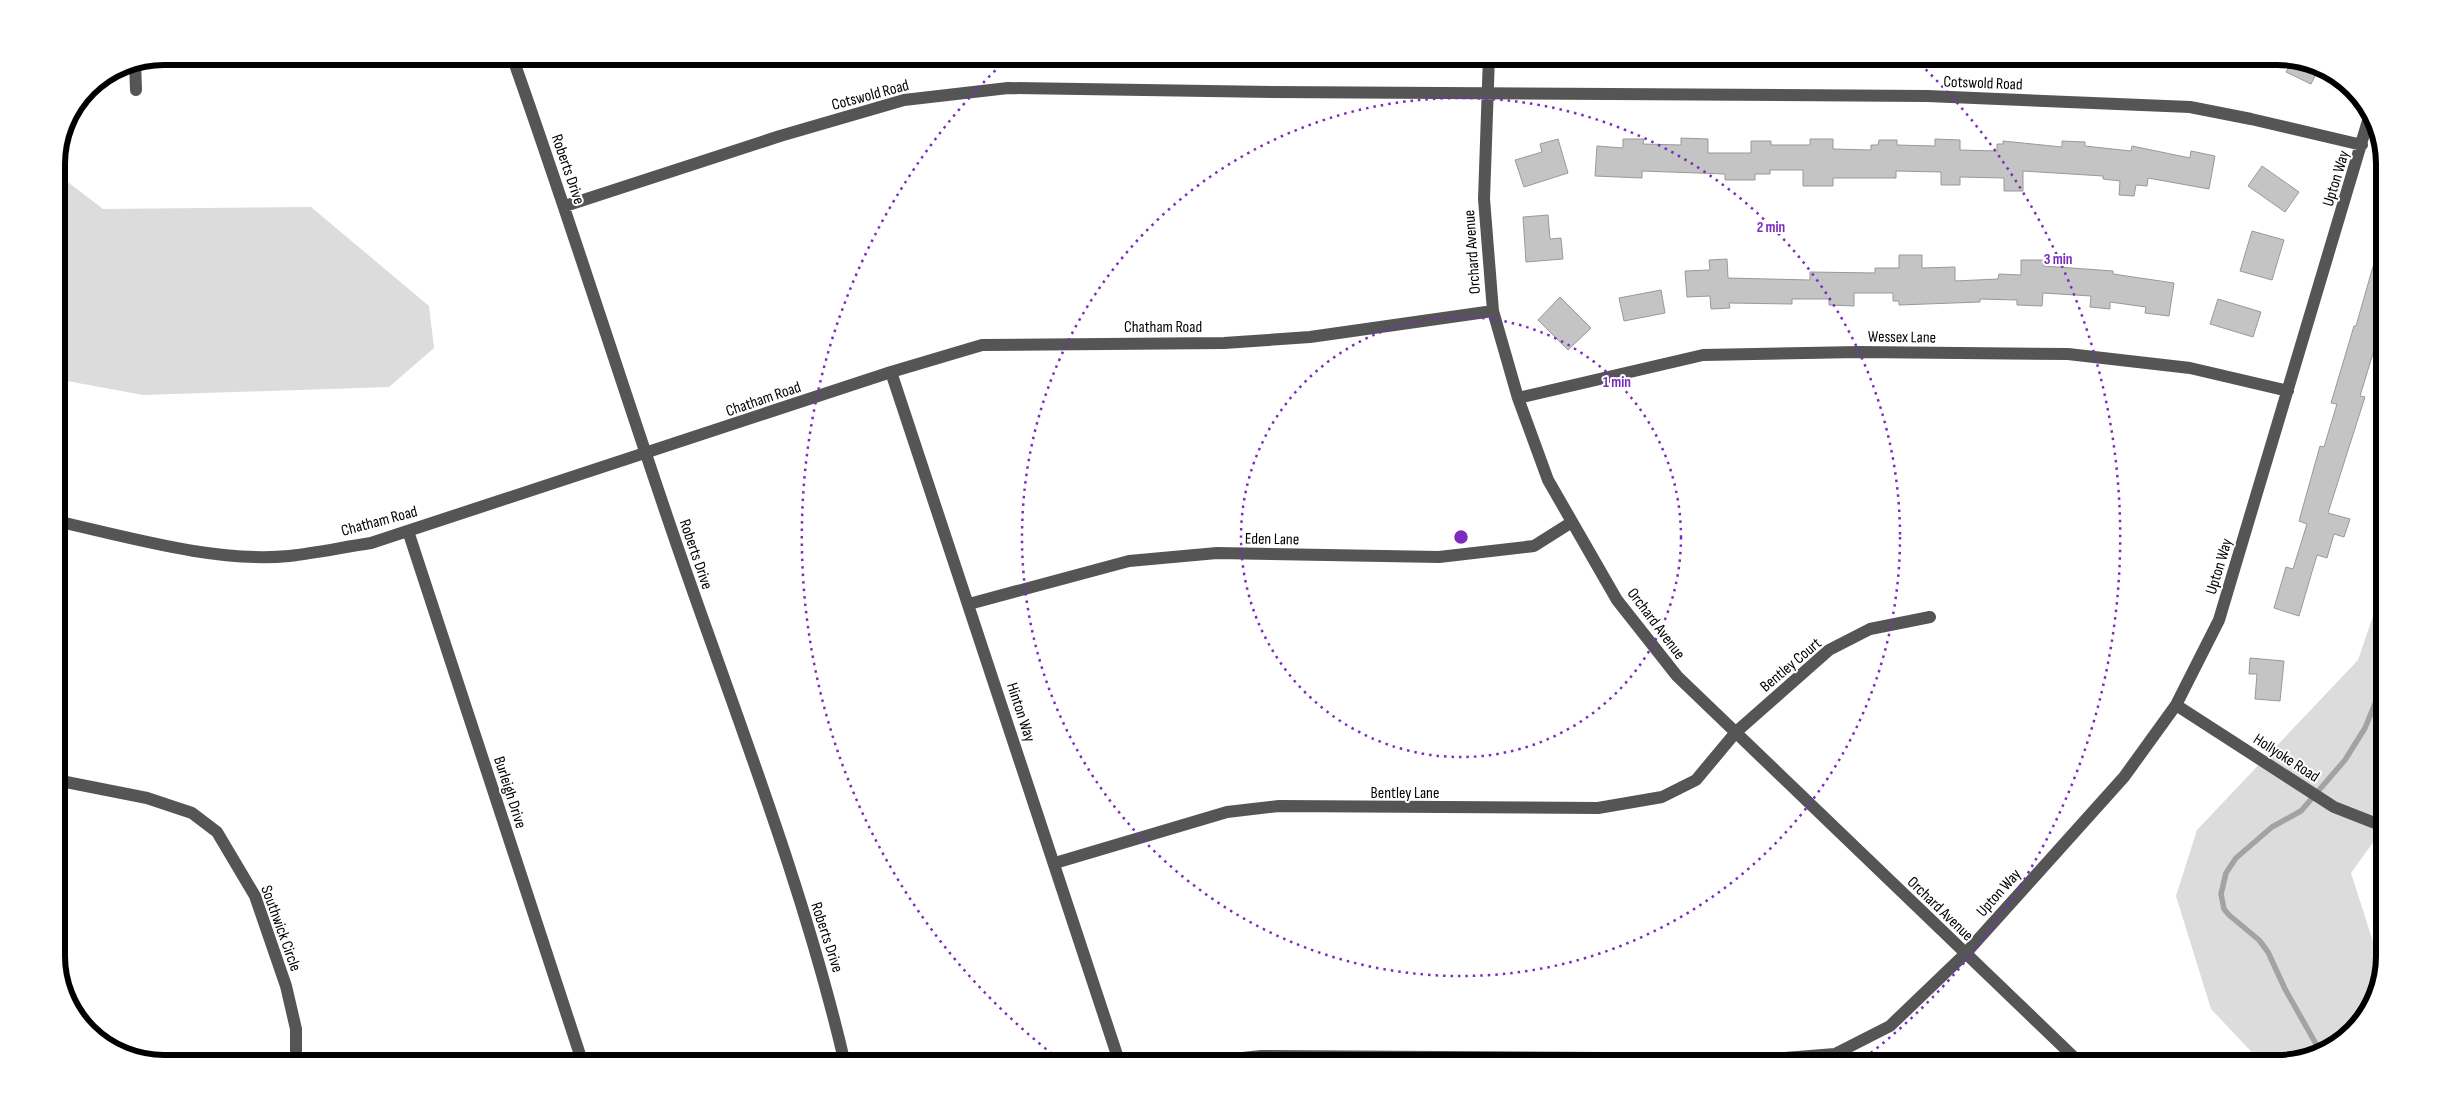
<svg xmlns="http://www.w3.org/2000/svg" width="2441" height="1120" font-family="'Sofia Sans Condensed',sans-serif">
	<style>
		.green { fill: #dcdcdc }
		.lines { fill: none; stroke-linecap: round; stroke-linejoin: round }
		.stream { stroke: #a3a3a3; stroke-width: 5.5 }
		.building { fill: #c4c4c4; stroke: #999 }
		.minor { stroke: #555; stroke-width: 12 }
		.ring { fill: none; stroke: #7b2cbf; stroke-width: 2.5; stroke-dasharray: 2.5 5 }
		.labels { text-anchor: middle; stroke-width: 4; stroke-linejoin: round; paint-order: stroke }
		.street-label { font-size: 16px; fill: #000; stroke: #fff }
		.rim { fill: none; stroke: #000; stroke-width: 6 }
		.centre { fill: #7b2cbf; stroke: #fff; stroke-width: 2.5 }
		.ring-label { font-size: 15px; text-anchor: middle; font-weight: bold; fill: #7b2cbf; stroke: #fff; stroke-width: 4; stroke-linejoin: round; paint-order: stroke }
	</style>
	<rect width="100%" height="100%" fill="#fff"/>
	<path class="green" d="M56 173 103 209 311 207 429 306 434 348 389 387 143 395 56 379Z
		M2385 581V826L2351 873 2377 954 2384 959 2376 997 2337 1045 2277 1064H2263L2211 1009 2176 896 2197 830 2358 660Z"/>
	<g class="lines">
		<path class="stream" d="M2320 1051 2285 989 2268 952 2259 940 2229 915 2224 909 2221 894 2226 873 2236 858 2272 827 2301 811 2345 760 2365 728 2383 684 2385 617"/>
	</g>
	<path class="building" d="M2293 59 2320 66 2311 84 2286 72Z
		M1681 138 1708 139V153H1751V141H1771V145H1810V139H1833V149L1871 150V145H1878L1879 140H1897V145L1935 146V139L1960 140V150L1997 151V144H2003V141L2062 147V141L2085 142V146L2131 151 2132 146 2190 158 2191 151 2215 156 2209 189 2148 178 2147 186 2136 185 2134 196 2119 195 2120 181 2103 179V176L2023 171V191H2004V178L1960 177V185H1941V172L1896 171V178H1833V186H1803V170H1770V174H1755V180H1725V174L1642 171V178L1595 176 1597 146 1623 148V139H1644L1643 144 1681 145Z
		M1558 139 1568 173 1524 187 1515 160 1542 152 1540 144Z
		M2262 166 2299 192 2285 212 2248 186Z
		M1548 215 1550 239 1561 238 1563 259 1526 262 1523 217Z
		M2252 231 2284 240 2272 280 2240 271Z
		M2380 242 2385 243V314L2360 396 2365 397 2328 513 2350 519 2344 537 2334 534 2327 558 2317 555 2299 616 2274 608 2286 567 2293 569 2307 524 2299 521 2320 446 2324 447 2337 404 2331 403 2354 326H2356Z
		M1899 255H1922V268L1955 267V281L1998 279 1999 274 2021 275V260H2044V266L2113 271V274L2174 283 2169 316 2145 313 2146 307 2110 302V309L2090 307 2091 296 2043 293 2042 306 2017 305V300L1980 299V302L1899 305V301H1893V293H1854V306L1829 305V299H1792V304L1729 303 1730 308 1711 309 1710 296 1687 297 1685 271 1710 270 1709 260 1727 259 1728 278 1810 280V272L1875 273V268H1899Z
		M1661 290 1665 313 1624 321 1619 298Z
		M1560 297 1591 328 1568 350 1538 320Z
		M2218 299 2261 312 2253 337 2210 324Z
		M2250 658 2284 661 2280 701 2255 699 2257 674H2249Z"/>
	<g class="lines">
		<path class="minor" d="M512 56C571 222 623 390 681 557 739 724 805 891 845 1064
			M1489 56 1484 199 1493 311 1518 398 1548 480 1617 600 1677 676 2081 1064
			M135 62 136 90
			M565 206 780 136 904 100 1008 88 1272 92 1927 96 2190 107 2251 119 2362 145
			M891 372 1120 1064
			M1518 398 1703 355 1859 352 2068 354 2190 368 2288 391
			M56 521C128 537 216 563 289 556 316 553 344 547 371 543L891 372 982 345 1224 343 1310 337 1493 311
			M408 531 583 1064
			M969 604 1129 561 1217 553 1439 557 1534 546 1572 522
			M2176 705 2334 807 2385 827
			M56 780 147 798 192 813 217 832 255 896 286 986 296 1029V1064
			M1055 863 1227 812 1279 806 1598 808 1662 797 1696 780 1736 732 1829 650 1870 629 1930 617
			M1188 1064 1261 1056 1773 1059 1835 1054 1890 1026 1965 954 2124 777 2176 705 2219 620 2370 114"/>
	</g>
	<g class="ring">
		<circle cx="1461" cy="537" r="220"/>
		<circle cx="1461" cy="537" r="439"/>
		<path d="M1064 1063A659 659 0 0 1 1007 59M1915 59A659 659 0 0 1 1858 1063"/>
	</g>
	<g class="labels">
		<g class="street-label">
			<text transform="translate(1983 82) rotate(2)" y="6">Cotswold Road</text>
			<text transform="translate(870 94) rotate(-15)" y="6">Cotswold Road</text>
			<text transform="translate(569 169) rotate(71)" y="6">Roberts Drive</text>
			<text transform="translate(2335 178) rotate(-73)" y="6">Upton Way</text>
			<text transform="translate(1471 252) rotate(-94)" y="6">Orchard Avenue</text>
			<text x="1163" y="332">Chatham Road</text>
			<text transform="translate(1902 336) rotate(1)" y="6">Wessex Lane</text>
			<text transform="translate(763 398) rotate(-19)" y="6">Chatham Road</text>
			<text transform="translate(379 520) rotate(-15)" y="6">Chatham Road</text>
			<text transform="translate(1272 538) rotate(1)" y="6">Eden Lane</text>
			<text transform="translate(697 554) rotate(71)" y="6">Roberts Drive</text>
			<text transform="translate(2218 566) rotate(-73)" y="6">Upton Way</text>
			<text transform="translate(1657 623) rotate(53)" y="6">Orchard Avenue</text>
			<text transform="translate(1790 664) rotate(-40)" y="6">Bentley Court</text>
			<text transform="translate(1022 712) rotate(72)" y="6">Hinton Way</text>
			<text transform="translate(2287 757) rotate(33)" y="6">Hollyoke Road</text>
			<text transform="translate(511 792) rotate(72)" y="6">Burleigh Drive</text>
			<text x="1405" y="798">Bentley Lane</text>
			<text transform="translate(1998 892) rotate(-48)" y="6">Upton Way</text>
			<text transform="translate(1941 908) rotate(44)" y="6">Orchard Avenue</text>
			<text transform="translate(282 928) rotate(70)" y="6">Southwick Circle</text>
			<text transform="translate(828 937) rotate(72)" y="6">Roberts Drive</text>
		</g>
	</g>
	<path d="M0 0H2441V1120H0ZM164 65H2277A99 99 0 0 1 2376 164V956A99 99 0 0 1 2277 1055H164A99 99 0 0 1 65 956V164A99 99 0 0 1 164 65Z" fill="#fff" fill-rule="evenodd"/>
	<path class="rim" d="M164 65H2277A99 99 0 0 1 2376 164V956A99 99 0 0 1 2277 1055H164A99 99 0 0 1 65 956V164A99 99 0 0 1 164 65Z"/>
	<circle cx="1461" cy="537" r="8" class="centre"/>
	<g class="ring-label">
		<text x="1771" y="232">2 min</text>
		<text x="2058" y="264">3 min</text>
		<text x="1617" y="387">1 min</text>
	</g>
</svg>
